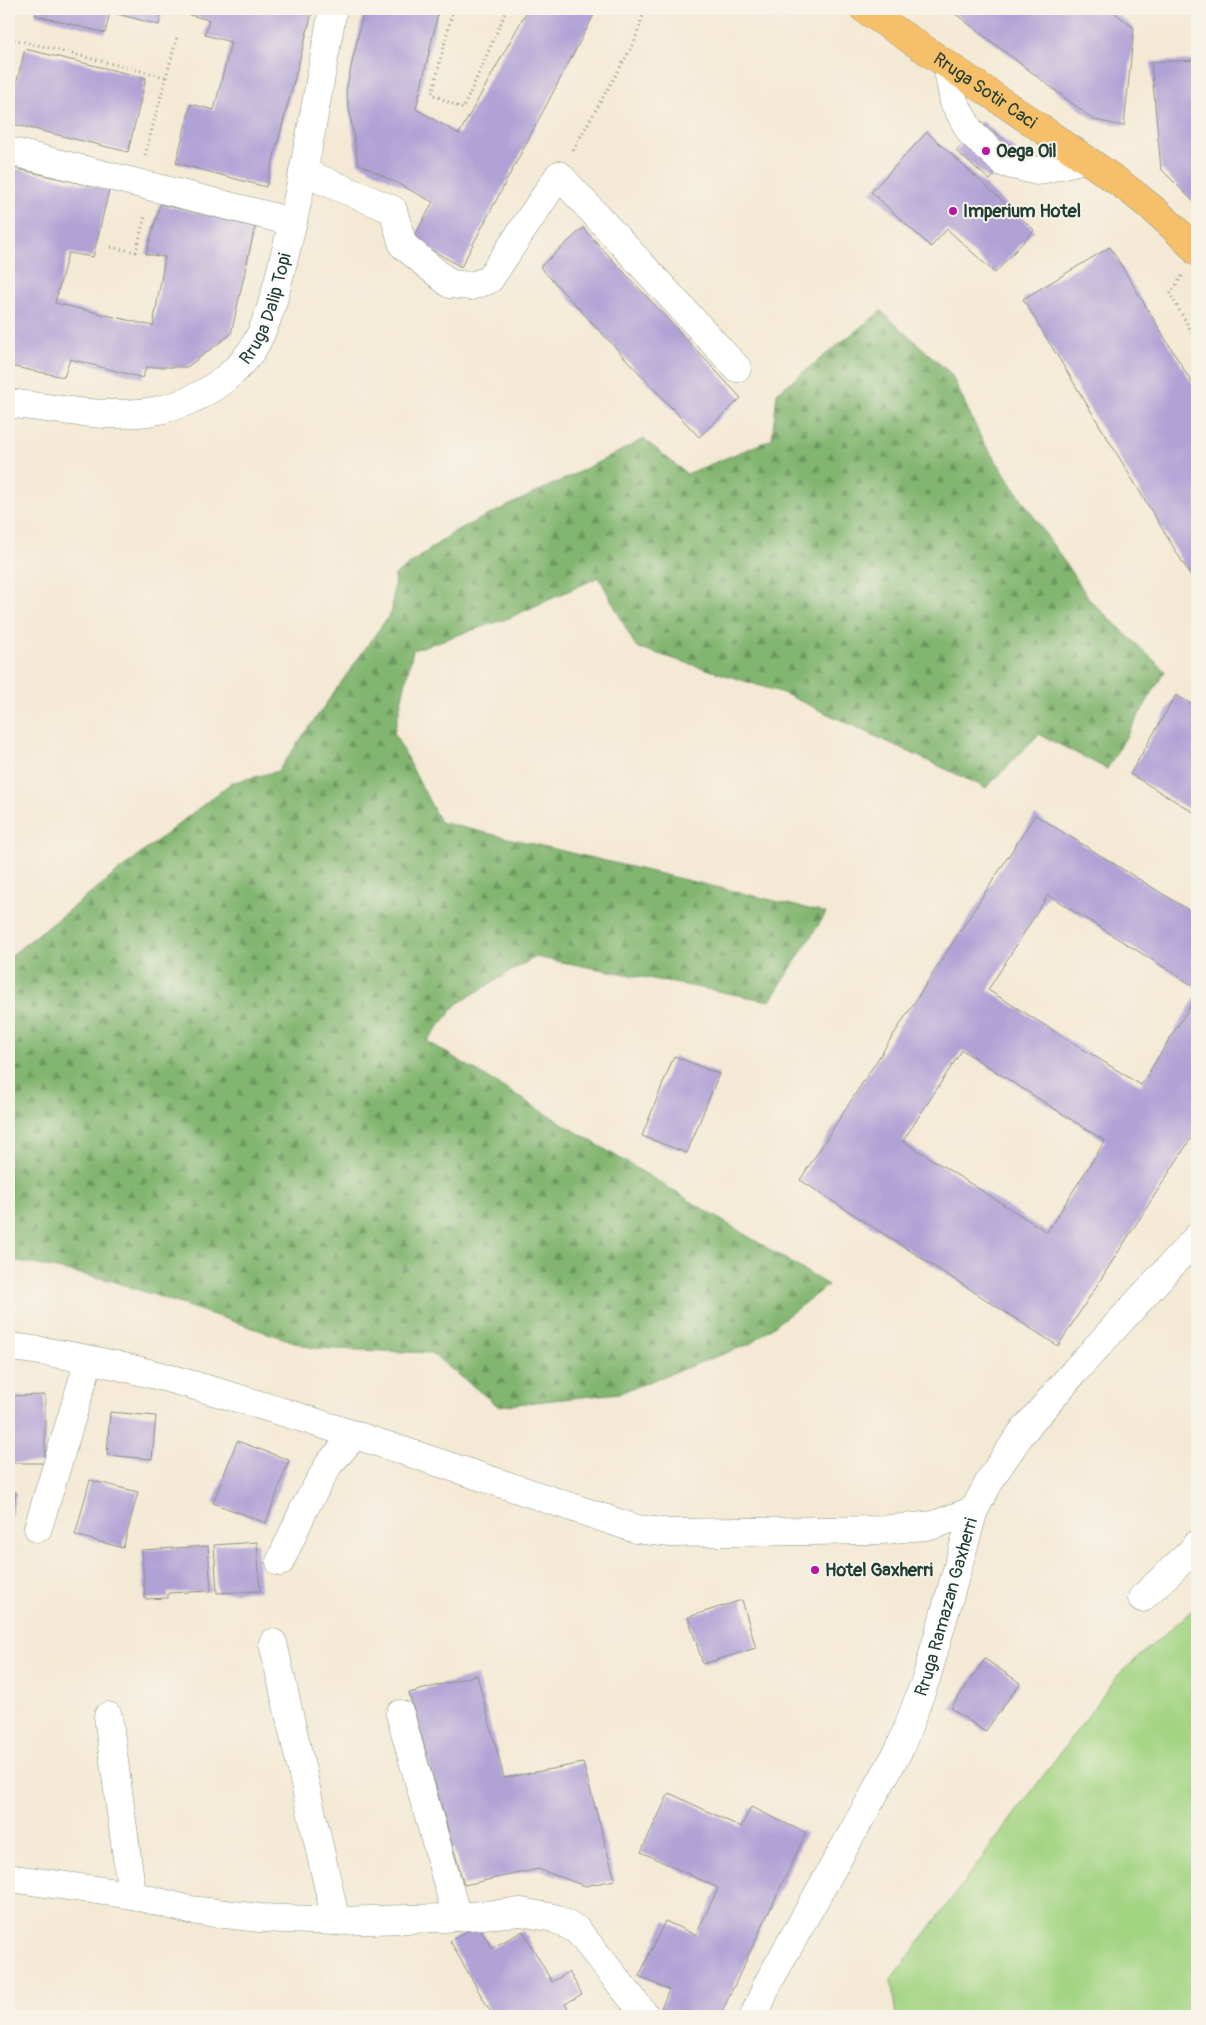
<svg xmlns="http://www.w3.org/2000/svg" width="1206" height="2025" font-family="Pangolin,sans-serif">
	<style>
		.grass { fill: #a3d482; stroke: #61885b }
		.forest { fill: url(#forest-firs); stroke: #507a52 }
		.building { fill: #b1a2d5; fill-rule: evenodd }
		.lines { fill: none; stroke-linecap: round; stroke-linejoin: round }
		.minor-casing { stroke: #8a9384; stroke-width: 29 }
		.major-casing { stroke: #8a9384; stroke-width: 29 }
		.path { stroke: #8a9384; stroke-width: 3; stroke-dasharray: 1 4; stroke-linecap: butt }
		.minor { stroke: #fff; stroke-width: 28 }
		.major { stroke: #f6c06b; stroke-width: 28 }
		.poi-dot { fill: #b5179e; stroke: #f7f3e8; stroke-width: 2 }
		.labels { text-anchor: middle; stroke-width: 4; stroke-linejoin: round; paint-order: stroke }
		.street-label { font-size: 18px; fill: #1f3d34; stroke: #f7f3e8 }
		.poi-label { font-size: 18px; font-weight: bold; fill: #1f3d34; stroke: #f7f3e8; text-anchor: start }
	</style>
	<defs>
		<pattern id="forest-firs" width="22" height="20" patternUnits="userSpaceOnUse" patternTransform="scale(1.25)"><rect width="22" height="20" fill="#82b670"/><path d="M5 1l3.5 6h-7zM16 11l3.5 6h-7z" fill="#6a955d"/></pattern>
	</defs>
	<rect width="100%" height="100%" fill="#f7f3e8"/>
	<filter id="ink" filterUnits="userSpaceOnUse"><feTurbulence type="fractalNoise" baseFrequency=".02" numOctaves="2"/><feDisplacementMap in="SourceGraphic" scale="10" xChannelSelector="R" yChannelSelector="G"/><feConvolveMatrix kernelMatrix="1 2 1 2 8 2 1 2 1" color-interpolation-filters="sRGB"/></filter>
	<filter id="wash" filterUnits="userSpaceOnUse"><feTurbulence type="fractalNoise" baseFrequency=".0096" numOctaves="4" result="noise"/><feDisplacementMap in="SourceGraphic" scale="20" xChannelSelector="R" yChannelSelector="G"/><feGaussianBlur stdDeviation="1.12" result="paint"/><feColorMatrix in="noise" values="0 0 0 0 0 0 0 0 0 0 0 0 0 0 0 0 0 1.4 0 .05"/><feComposite in="paint" operator="in"/></filter>
	<g filter="url(#wash)">
		<rect width="100%" height="100%" fill="#f4e9d4"/>
		<path class="grass" d="M1197 1606V2016H896L891 1980 1119 1674Z"/>
		<path class="forest" d="M881 311 951 374 982 440 1090 600 1165 671 1107 769 1039 734 986 788 783 693 636 647 599 577 509 618 413 650 394 733 440 822 826 913 770 1001 535 957 458 1003 427 1041 828 1285 750 1344 619 1393 498 1406 431 1353 313 1348 109 1280 9 1259V957L231 783 278 771 392 611 395 575 455 531 577 473 644 439 687 474 772 439 777 393Z"/>
		<g id="blocks">
			<path class="building" d="M37 9H163L159 25 110 12 105 33 35 15Z
				M167 9H313L266 187 176 163 191 104 214 110 231 42 205 35 209 20Z
				M364 9H439L416 109 459 134 528 9H597L461 267 413 239 433 202 358 163 346 90Z
				M949 9H1110L1134 28 1124 126 1094 120Z
				M25 49 146 78 128 152 9 123V113Z
				M1197 60V205L1161 169 1151 62Z
				M982 121 1016 150 990 180 956 151Z
				M927 132 1034 230 995 273 947 229 931 247 871 192Z
				M9 167 109 190 93 257 68 253 55 303 153 326 165 257 146 254 160 204 255 227 231 334 187 367H146L143 378 70 359 64 377 9 366Z
				M583 228 741 398 699 437 540 267Z
				M1110 247 1197 391V586L1023 299Z
				M1176 695 1197 707V814L1130 774Z
				M1035 815 1197 915V988L1048 895 988 990 1141 1085 1197 995V1129L1058 1346 800 1180ZM962 1050 1105 1141 1047 1232 903 1141Z
				M674 1056 719 1074 687 1153 642 1136Z
				M45 1395V1463H9V1396Z
				M110 1412 156 1416 152 1459 107 1455Z
				M237 1441 289 1460 266 1523 213 1503Z
				M90 1480 138 1492 123 1548 75 1535Z
				M9 1491 16 1492 10 1523H9Z
				M257 1542 260 1591 217 1593 214 1545Z
				M208 1546 211 1591 168 1593V1598L145 1599 142 1550Z
				M742 1600 756 1648 703 1664 688 1617Z
				M985 1659 1020 1683 985 1732 951 1708Z
				M477 1675 504 1778 583 1763 615 1880 585 1886 538 1869 464 1885 409 1693Z
				M669 1793 741 1827 751 1807 806 1833 720 2016H679L661 2008 669 1990 639 1976 665 1921 696 1935 718 1888 641 1852Z
				M478 1925 492 1948 523 1931 552 1982 569 1972 582 1994 565 2004 571 2013 566 2016H493L450 1941Z"/>
		</g>
	</g>
	<g filter="url(#ink)">
		<use href="#blocks" fill-opacity="0" stroke="#8a9384" stroke-width="1"/>
		<g class="lines">
			<defs>
				<g id="minor">
					<path d="M947 65 954 102 971 133 1004 163 1037 171 1085 159"/>
					<path d="M9 151 293 222"/>
					<path d="M303 172 393 210 403 245 450 284 471 286 489 280 559 175 737 368"/>
					<path id="s1" d="M9 403C58 409 109 420 159 410 194 403 232 380 252 350 271 320 277 284 286 250 306 170 318 89 333 9"/>
					<path d="M9 1347C106 1357 206 1388 299 1417 412 1453 524 1491 636 1529L671 1533 882 1530 934 1525 974 1510"/>
					<path d="M38 1528 89 1360"/>
					<path d="M280 1562 304 1509 329 1464 355 1435"/>
					<path d="M1142 1598 1192 1551 1197 1544"/>
					<path d="M273 1643 336 1921"/>
					<path d="M400 1714 457 1917"/>
					<path d="M108 1716 132 1895"/>
					<path d="M9 1878 132 1895 190 1910 260 1918 336 1921 444 1918 521 1912 554 1918 577 1930 646 2016"/>
					<path id="s2" d="M754 2016 768 1983 900 1748 926 1679 974 1510 993 1475 1020 1435 1074 1372 1197 1237"/>
				</g>
				<g id="major">
					<path id="s3" d="M864 9C926 50 988 92 1049 134 1101 170 1156 204 1197 252"/>
				</g>
			</defs>
			<use href="#minor" class="minor-casing"/>
			<use href="#major" class="major-casing"/>
			<path class="path" d="M453 9 432 94 463 109 507 9
				M9 38 165 77
				M573 150 634 43 645 9
				M145 155 177 37
				M111 247 136 252 145 216
				M1182 276 1170 294 1197 341"/>
			<use href="#minor" class="minor"/>
			<use href="#major" class="major"/>
		</g>
	</g>
	<g class="poi-dot">
		<circle cx="986" cy="151" r="5"/>
		<circle cx="953" cy="211" r="5"/>
		<circle cx="815" cy="1570" r="5"/>
	</g>
	<g class="labels">
		<g class="street-label">
			<text dy="6" stroke="none"><textPath href="#s3" startOffset="146">Rruga Sotir Caci</textPath></text>
			<text dy="6" stroke="none"><textPath href="#s1" startOffset="308">Rruga Dalip Topi</textPath></text>
			<text dy="6" stroke="none"><textPath href="#s2" startOffset="454">Rruga Ramazan Gaxherri</textPath></text>
		</g>
		<g class="poi-label">
			<text x="996" y="157">Oega Oil</text>
			<text x="963" y="217">Imperium Hotel</text>
			<text x="825" y="1576">Hotel Gaxherri</text>
		</g>
	</g>
	<rect width="1206" height="2025" fill="none" stroke="#f7f3e8" stroke-width="30"/>
</svg>
